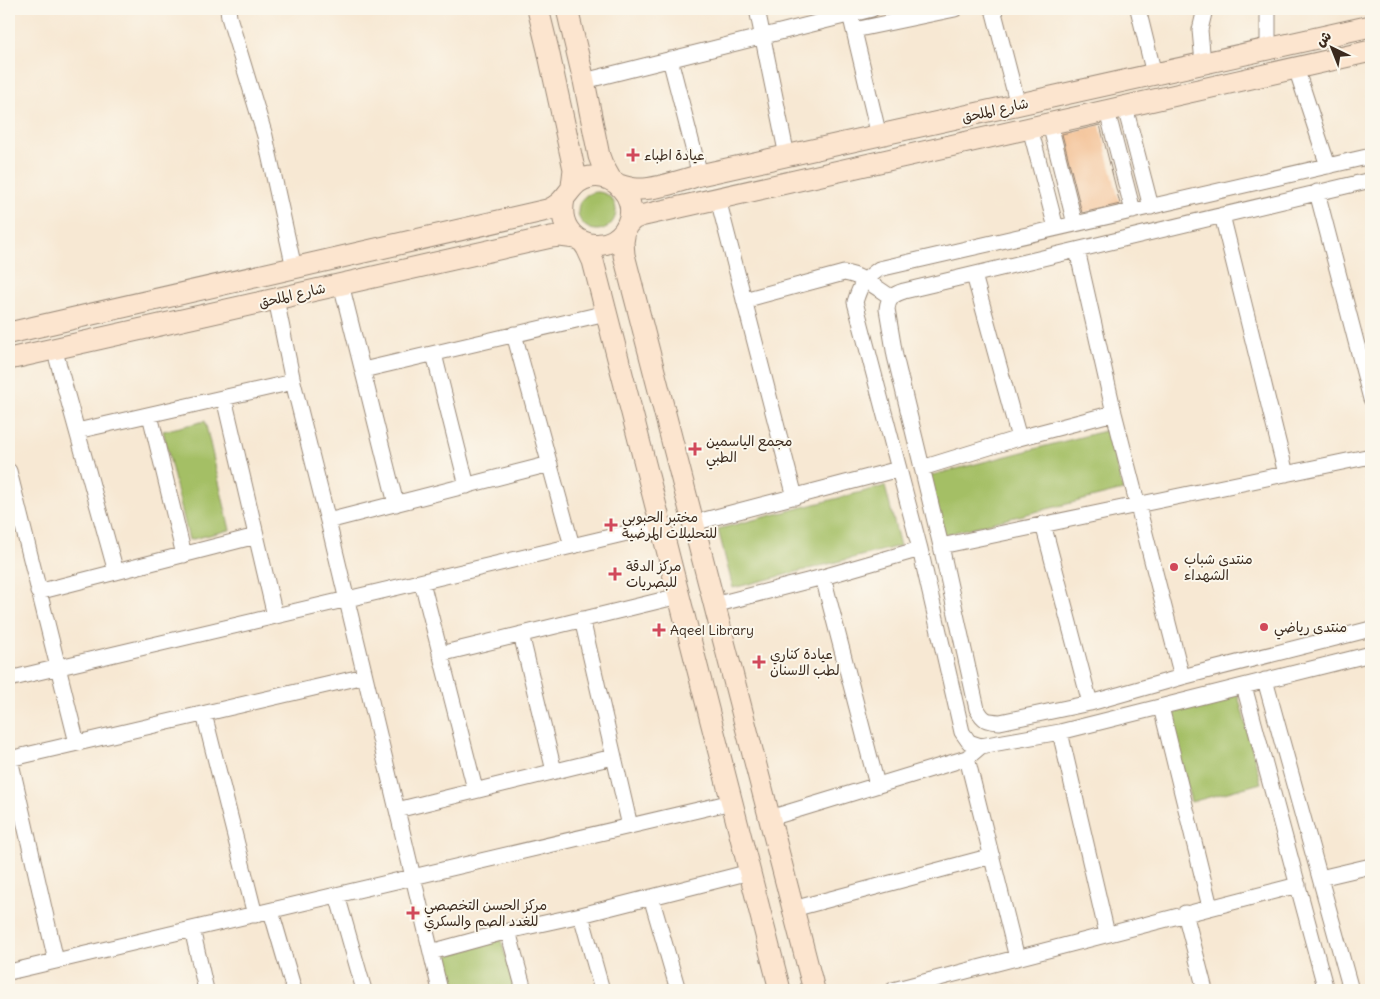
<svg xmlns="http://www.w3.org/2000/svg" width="1380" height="999" font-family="Delius,'Playpen Sans Arabic',sans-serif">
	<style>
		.green { fill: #a4bf65; stroke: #707442 }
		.building { fill: #f2b480 }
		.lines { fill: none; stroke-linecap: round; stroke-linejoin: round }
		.street-casing { stroke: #998978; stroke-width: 17 }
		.secondary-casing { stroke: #998978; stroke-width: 23 }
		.street { stroke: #fff; stroke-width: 15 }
		.secondary { stroke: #fce5cf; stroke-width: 21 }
		.poi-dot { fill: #d1495b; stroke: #fbf7ec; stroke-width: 2 }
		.labels { text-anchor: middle; stroke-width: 4; stroke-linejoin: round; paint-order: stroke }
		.street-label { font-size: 14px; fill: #3b2a1e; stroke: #fbf7ec }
		.poi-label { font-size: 14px; fill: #3b2a1e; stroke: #fbf7ec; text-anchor: start }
	</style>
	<rect width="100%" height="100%" fill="#fbf7ec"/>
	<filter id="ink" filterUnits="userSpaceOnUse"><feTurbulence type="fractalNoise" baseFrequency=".02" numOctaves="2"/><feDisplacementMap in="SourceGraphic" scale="10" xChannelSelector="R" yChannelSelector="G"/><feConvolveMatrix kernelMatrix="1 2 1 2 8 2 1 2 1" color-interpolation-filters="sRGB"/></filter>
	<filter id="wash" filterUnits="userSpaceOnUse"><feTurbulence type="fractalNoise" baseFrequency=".0096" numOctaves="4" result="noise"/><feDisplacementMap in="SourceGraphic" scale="20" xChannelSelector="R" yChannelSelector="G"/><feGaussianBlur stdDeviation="1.12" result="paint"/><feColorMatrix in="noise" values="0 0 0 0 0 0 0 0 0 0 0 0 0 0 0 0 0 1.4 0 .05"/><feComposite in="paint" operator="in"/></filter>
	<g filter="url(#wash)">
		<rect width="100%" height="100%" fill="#f7e8d3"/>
		<path class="green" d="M578 211a19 19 0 1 1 38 0a19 19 0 1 1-38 0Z
			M205 421 230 530 189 540 163 431Z
			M1108 430 1123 490 943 535 929 476Z
			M885 486 900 546 733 588 718 529Z
			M1238 695 1261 783 1191 802 1169 714Z
			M501 940 515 990H445L436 959Z"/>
		<g id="blocks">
			<path class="building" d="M1100 125 1120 204 1082 213 1062 134Z"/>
		</g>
	</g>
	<g filter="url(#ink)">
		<use href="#blocks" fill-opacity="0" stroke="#998978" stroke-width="1"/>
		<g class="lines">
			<defs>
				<path id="street" d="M228 9 229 17 265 136 294 268
					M757 9 787 156
					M993 9 1018 105
					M1138 9 1154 74
					M850 14 879 136
					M854 30 955 9
					M1268 49V9
					M670 59 700 175
					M1203 63 1200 30 1205 9
					M1296 68 1328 166
					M584 81 872 9
					M1125 107 1151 207
					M1107 111 1133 211
					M1050 124 1075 224
					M1030 128 1056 228
					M1371 180 904 291C894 294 888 298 887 309L895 356 941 546 977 709C984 721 986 721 1000 722L1090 703 1182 677 1371 629
					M1317 192 1371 399
					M718 199 795 497
					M1222 215 1286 474
					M1077 250 1114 413 1182 677
					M974 275 1019 438
					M341 284 396 504
					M276 299 293 382 328 521 440 990
					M744 300 844 273C861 275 877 288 891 297
					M514 334 572 546
					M54 348 116 572
					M434 354 467 486
					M363 370 606 313
					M224 398 275 616
					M150 415 184 555
					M77 431 293 382
					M922 468 1019 438 1114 413
					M9 471 77 743
					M328 521 550 464
					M693 523 899 469
					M1043 524 1090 703
					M941 546 1371 456
					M823 577 877 785
					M422 582 475 789
					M38 592 256 536
					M714 605 823 577 920 549
					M582 619 630 826
					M521 634 554 771
					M440 654 679 596
					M9 679 661 525
					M1265 680 1351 990
					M1244 686 1326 990
					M1161 707 1210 907
					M204 714 255 915
					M1060 732 1107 934
					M981 746 969 742 962 732 920 549 855 302C861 283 863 281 879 269L1371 156
					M967 758 1017 958
					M9 759 365 676
					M10 759 56 961
					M397 810 613 757
					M770 818 967 758 981 746 1060 732 1371 654
					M1320 878 1371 866
					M337 895 364 990
					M651 897 678 990
					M793 909 992 856
					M271 911 294 990
					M1185 913 1205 990
					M581 915 602 990
					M192 929 206 990
					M508 931 524 990
					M431 952 508 931 581 915 750 872
					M9 972 732 802
					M893 990 1298 885"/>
				<path id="secondary" d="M538 9 548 50 574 169 572 186
					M567 9 584 81 599 156 602 164 611 180
					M619 185C625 187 631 189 638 189 654 190 683 180 700 175L1371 26
					M628 224 633 219 640 216 1371 51
					M625 230 623 242 624 255 814 990
					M583 242 587 248 593 261 780 990
					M9 333 547 210C568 204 569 180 591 177 603 175 615 180 622 189 629 196 632 207 630 217 619 262 553 249 564 199
					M9 359 551 237 560 236 576 238"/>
			</defs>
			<use href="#street" class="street-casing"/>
			<use href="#secondary" class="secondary-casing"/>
			<use href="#street" class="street"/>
			<use href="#secondary" class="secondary"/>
		</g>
	</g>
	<g class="poi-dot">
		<path d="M630.5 147.5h5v5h5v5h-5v5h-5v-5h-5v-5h5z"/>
		<path d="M692.5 441.5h5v5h5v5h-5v5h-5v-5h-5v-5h5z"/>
		<path d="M608.5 517.5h5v5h5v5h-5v5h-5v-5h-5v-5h5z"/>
		<circle cx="1174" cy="567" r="5"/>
		<path d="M612.5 566.5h5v5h5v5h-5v5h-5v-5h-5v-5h5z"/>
		<circle cx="1264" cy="627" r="5"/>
		<path d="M656.5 622.5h5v5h5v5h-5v5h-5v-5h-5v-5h5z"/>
		<path d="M756.5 654.5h5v5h5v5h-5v5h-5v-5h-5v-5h5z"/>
		<path d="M410.5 905.5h5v5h5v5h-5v5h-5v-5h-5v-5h5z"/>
	</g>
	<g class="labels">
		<g class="street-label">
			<text transform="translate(995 110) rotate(-13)" y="5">شارع الملحق</text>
			<text transform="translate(292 295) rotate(-13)" y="5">شارع الملحق</text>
		</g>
		<g class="poi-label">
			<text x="644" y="160">عيادة اطباء</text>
			<text x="706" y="446">مجمع الياسمين<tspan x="706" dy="16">الطبي</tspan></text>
			<text x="622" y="522">مختبر الحبوبي<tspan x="622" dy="16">للتحليلات المرضية</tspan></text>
			<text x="1184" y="564">منتدى شباب<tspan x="1184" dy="16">الشهداء</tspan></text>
			<text x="626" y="571">مركز الدقة<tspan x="626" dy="16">للبصريات</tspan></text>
			<text x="1274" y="632">منتدى رياضي</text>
			<text x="670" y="635">Aqeel Library</text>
			<text x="770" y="659">عيادة كناري<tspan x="770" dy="16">لطب الاسنان</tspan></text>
			<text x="424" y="910">مركز الحسن التخصصي<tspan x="424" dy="16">للغدد الصم والسكري</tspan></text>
		</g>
	</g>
	<rect width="1380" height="999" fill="none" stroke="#fbf7ec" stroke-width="30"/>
	<g transform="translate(1332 48) rotate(317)" stroke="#fbf7ec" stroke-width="4" paint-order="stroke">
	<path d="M0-4L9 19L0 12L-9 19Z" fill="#3b2a1e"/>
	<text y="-8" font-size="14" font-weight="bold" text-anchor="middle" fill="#3b2a1e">ش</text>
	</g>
</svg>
